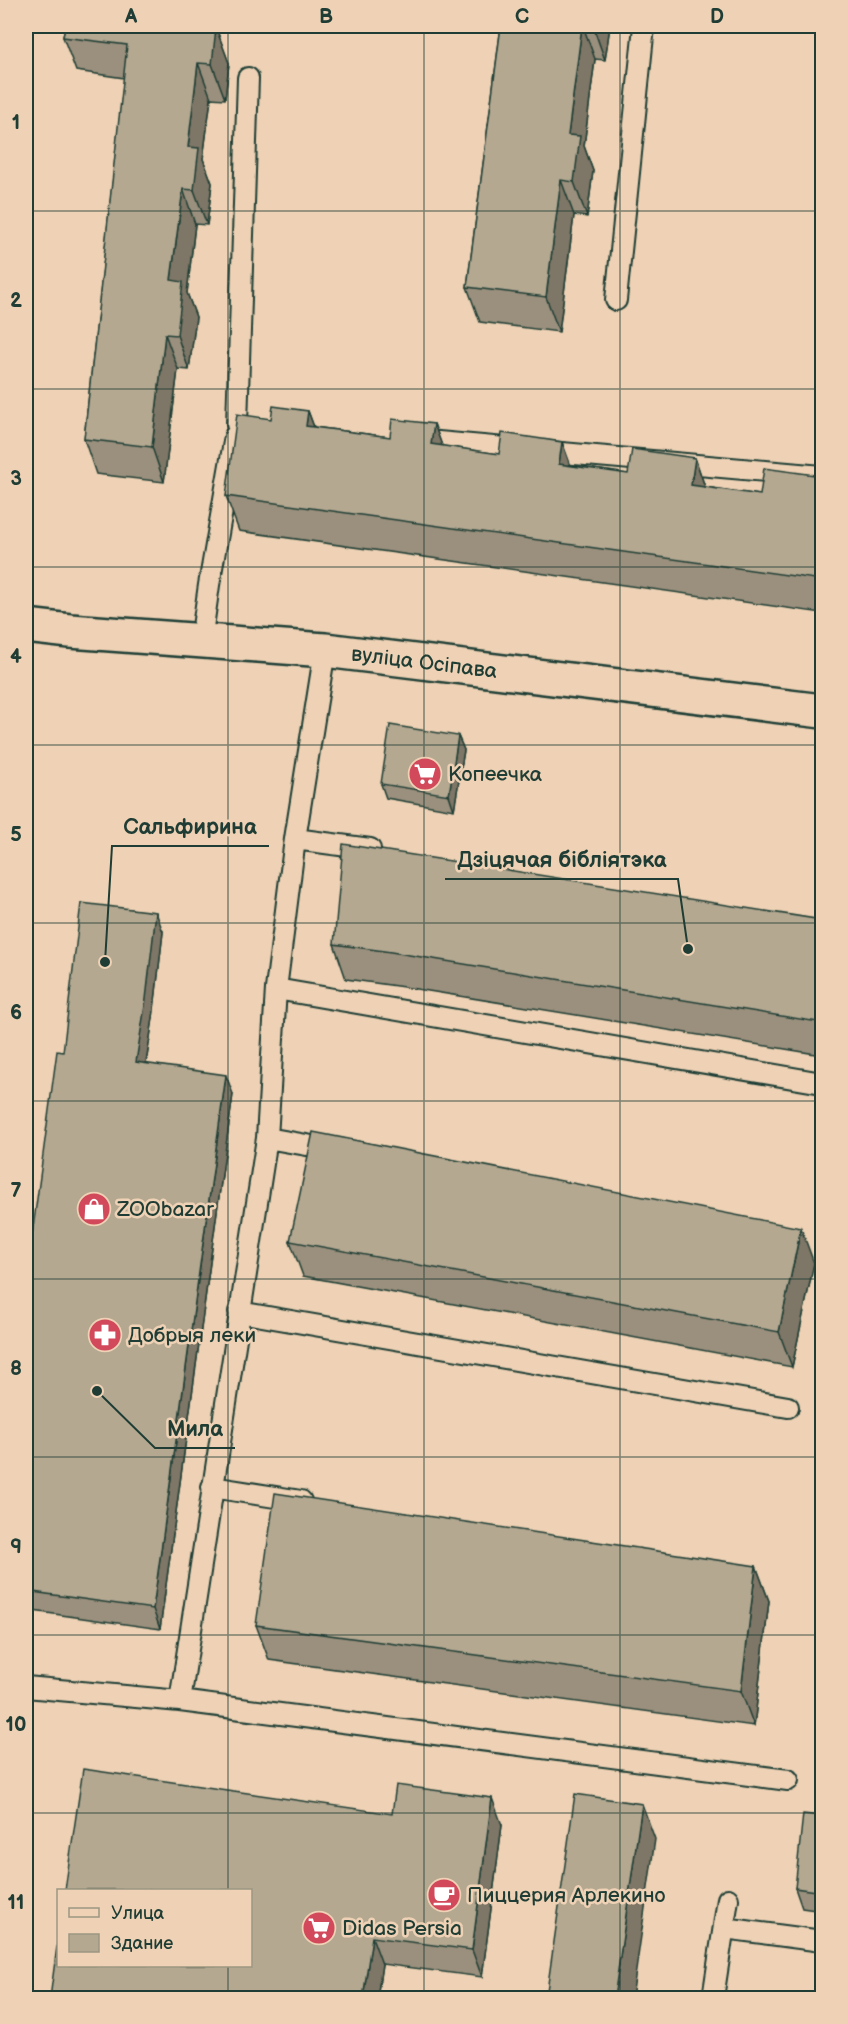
<svg xmlns="http://www.w3.org/2000/svg" width="848" height="2024" font-family="'Balsamiq Sans',sans-serif">
	<style>
		.lines { fill: none; stroke-linecap: round; stroke-linejoin: round }
		.service-casing { stroke: #1f3d34; stroke-width: 24 }
		.minor-casing { stroke: #1f3d34; stroke-width: 38 }
		.service { stroke: #efd2b5; stroke-width: 20 }
		.minor { stroke: #efd2b5; stroke-width: 33 }
		.wall { fill: #9b907d; stroke: #1f3d34; stroke-width: 1.5 }
		.shaded-wall { fill: #7e7666; stroke: #1f3d34; stroke-width: 1.5 }
		.building { fill: #b4a891; stroke: #1f3d34; stroke-width: 1.5 }
		.grid { fill: none; stroke: #1f3d34; stroke-width: 1.5; stroke-opacity: 0.55 }
		.labels { text-anchor: middle; stroke-width: 5; stroke-linejoin: round; paint-order: stroke }
		.street-label { font-size: 21px; fill: #1f3d34; stroke: #efd2b5 }
		.poi-label { font-size: 21px; fill: #1f3d34; stroke: #efd2b5; text-anchor: start }
		.leader { fill: none; stroke: #1f3d34; stroke-width: 2 }
		.callout-dot { fill: #1f3d34; stroke: #efd2b5; stroke-width: 2 }
		.callout-label { font-size: 22px; text-anchor: middle; font-weight: bold; fill: #1f3d34; stroke: #efd2b5; stroke-width: 5; stroke-linejoin: round; paint-order: stroke }
		.neatline { fill: none; stroke: #1f3d34; stroke-width: 2 }
		.grid-label { font-size: 20px; text-anchor: middle; font-weight: bold; fill: #1f3d34 }
	</style>
	<rect width="100%" height="100%" fill="#efd2b5"/>
	<filter id="ink" filterUnits="userSpaceOnUse"><feTurbulence type="fractalNoise" baseFrequency=".0167" numOctaves="2"/><feDisplacementMap in="SourceGraphic" scale="12" xChannelSelector="R" yChannelSelector="G"/><feConvolveMatrix kernelMatrix="1 2 1 2 8 2 1 2 1" color-interpolation-filters="sRGB"/></filter>
	<g filter="url(#ink)">
		<g class="lines">
			<defs>
				<path id="service" d="M616 300 644 26
					M237 424 248 78
					M416 440 822 476
					M201 641 209 585 235 436
					M295 839 370 849
					M276 989 822 1083
					M267 1138 335 1150
					M239 1312 788 1407
					M212 1487 301 1501
					M26 1687 180 1701 788 1780
					M180 1701 267 1138 276 989 295 839 325 650
					M724 1928 822 1941
					M713 1998 728 1899"/>
				<g id="minor">
					<path id="s1" d="M26 626 70 631 325 650 822 711"/>
				</g>
			</defs>
			<use href="#service" class="service-casing"/>
			<use href="#minor" class="minor-casing"/>
			<use href="#service" class="service"/>
			<use href="#minor" class="minor"/>
		</g>
		<path class="wall" d="M65 26H214V28H216L229 63 225 99 211 98 203 159 212 183 207 225 195 224 187 293 196 317 189 370 178 369 164 482 96 474 84 439 124 78 76 71 63 37Z
			M501 26H610L605 60 595 59 584 146 593 171 587 217 574 215 559 332 480 322 467 287Z
			M308 411 314 427 390 437 434 424 442 446 499 454 562 442 571 466 628 474 695 458 705 487 760 495 822 476V613L239 531 226 496 271 419Z
			M458 736 464 750 454 810 386 798 381 784Z
			M822 920V1055L404 987 346 979 334 944Z
			M163 932 153 1018 146 1064 233 1094 160 1629 26 1610V1280L63 1052Z
			M290 1241 814 1263 792 1367 303 1276Z
			M756 1566 769 1601 754 1726 269 1660 256 1625Z
			M392 1814 502 1825 482 1977 382 1964 377 1998H50Z
			M822 1816V1911L802 1908 795 1888Z"/>
		<path class="shaded-wall" d="M204 26H214L216 32V28L229 63 225 99 212 64Z
			M582 26H583L595 59 584 146 593 171 587 217 574 182 568 135Z
			M593 26H610L605 60Z
			M198 63 211 98 203 159 212 183 207 225 194 190 188 147Z
			M561 180 574 215 559 332 546 297Z
			M183 189 195 224 187 293 196 317 189 370 177 335 171 280Z
			M165 334 178 369 164 482 152 447Z
			M308 411 321 446 306 426Z
			M434 424 447 459 431 444Z
			M562 442 574 477 559 464Z
			M695 458 707 493 691 485Z
			M458 736 464 750 454 810 449 795Z
			M156 912 163 932 153 1018 143 1082 136 1062Z
			M822 972V1034L818 1022Z
			M226 1075 233 1094 160 1629 153 1609Z
			M801 1228 814 1263 792 1367 779 1332Z
			M756 1566 769 1601 754 1726 741 1691Z
			M492 1798 502 1825 482 1977 472 1950Z
			M642 1804 655 1839 632 1998H614Z
			M372 1937 382 1964 377 1998H363Z"/>
		<path class="building" d="M65 26H204V27L216 28 212 64 198 63 188 147 199 148 194 190 183 189 171 280 183 282 177 335 165 334 152 447 84 439 127 45 63 37Z
			M501 26H582L568 135 580 136 574 182 561 180 546 297 467 287Z
			M822 306V330L819 329Z
			M273 406 308 411 306 426 390 437 392 419 434 424 431 444 499 454 502 433 562 442 559 464 628 474 632 449 695 458 691 485 760 495 764 468 822 476V580L226 496 237 414 271 419Z
			M390 725 458 736 449 795 381 784Z
			M343 844 822 920V972L818 1022 391 952 334 944Z
			M81 903 156 912 146 999 136 1062 226 1075 153 1609 26 1591V1280L57 1051 63 1052Z
			M313 1132 801 1228 779 1332 290 1241Z
			M275 1493 756 1566 741 1691 256 1625Z
			M83 1769 392 1814 396 1785 492 1798 472 1950 372 1937 363 1998H50L58 1939V1965H250V1890H65Z
			M575 1794 642 1804 614 1998H546Z
			M803 1814 822 1816V1892L795 1888Z"/>
	</g>
	<path class="grid" d="M228 26V1890M424 26V1998M620 26V1998M26 211H822M26 389H822M26 567H822M26 745H822M26 923H822M26 1101H822M26 1279H822M26 1457H822M26 1635H822M26 1813H822M228 1966V1998"/>
	<defs>
		<symbol id="supermarket-disc" viewBox="-11 -11 22 22"><circle r="9.5" fill="#d1495b" stroke="#efd2b5"/><path d="M-6-5.5h2.5l.6 2H6L4.5 2H-2.5L-4.4-4H-6ZM-1.5 3.2a1.3 1.3 0 1 0 .1 0ZM3 3.2a1.3 1.3 0 1 0 .1 0Z" fill="#fff"/></symbol>
		<symbol id="shop-disc" viewBox="-11 -11 22 22"><circle r="9.5" fill="#d1495b" stroke="#efd2b5"/><path d="M-5-2.5h2.3a2.7 3.5 0 0 1 5.4 0H5L5.5 6h-11ZM-1.5-2.5h3a1.5 2.3 0 0 0-3 0Z" fill="#fff"/></symbol>
		<symbol id="pharmacy-disc" viewBox="-11 -11 22 22"><circle r="9.5" fill="#d1495b" stroke="#efd2b5"/><path d="M-2-6h4v4h4v4h-4v4h-4v-4h-4v-4h4Z" fill="#fff"/></symbol>
		<symbol id="cafe-disc" viewBox="-11 -11 22 22"><circle r="9.5" fill="#d1495b" stroke="#efd2b5"/><path d="M-5.5-4.5H6V0H3Q3 3.5 0 3.5H-2.5Q-5.5 3.5-5.5 0ZM3-3.2v2h1.7v-2ZM-6 4.5H4V6H-6Z" fill="#fff"/></symbol>
	</defs>
	<g fill-rule="evenodd">
		<use href="#supermarket-disc" x="406" y="755" width="38" height="38"/>
		<use href="#shop-disc" x="75" y="1190" width="38" height="38"/>
		<use href="#pharmacy-disc" x="86" y="1316" width="38" height="38"/>
		<use href="#cafe-disc" x="425" y="1876" width="38" height="38"/>
		<use href="#supermarket-disc" x="300" y="1909" width="38" height="38"/>
	</g>
	<g class="labels">
		<g class="street-label">
			<text dy="7" stroke="none"><textPath href="#s1" startOffset="400">вуліца Осіпава</textPath></text>
		</g>
		<g class="poi-label">
			<text x="448" y="781">Копеечка</text>
			<text x="117" y="1216">ZOObazar</text>
			<text x="128" y="1342">Добрыя леки</text>
			<text x="467" y="1902">Пиццерия Арлекино</text>
			<text x="342" y="1935">Didas Persia</text>
		</g>
	</g>
	<path class="leader" d="M105 962L112 846H269M688 949L678 879H445M97 1391L155 1448H235"/>
	<g class="callout-dot">
		<circle cx="105" cy="962" r="6"/>
		<circle cx="688" cy="949" r="6"/>
		<circle cx="97" cy="1391" r="6"/>
	</g>
	<g class="callout-label">
		<text x="190" y="834">Сальфирина</text>
		<text x="562" y="867">Дзіцячая бібліятэка</text>
		<text x="195" y="1436">Мила</text>
	</g>
	<rect width="848" height="2024" fill="none" stroke="#efd2b5" stroke-width="66"/>
	<rect x="57" y="1889" width="195" height="78" fill="#efd2b5" stroke="#9c9681" stroke-width="1.5"/>
	<rect x="69" y="1908" width="30" height="9" fill="#efd2b5" stroke="#9c9681" stroke-width="1.5"/>
	<text x="111" y="1919" font-size="18" fill="#1f3d34">Улица</text>
	<rect x="69" y="1934" width="30" height="18" fill="#b4a891" stroke="#9c9681" stroke-width="1.5"/>
	<text x="111" y="1949" font-size="18" fill="#1f3d34">Здание</text>
	<rect x="33" y="33" width="782" height="1958" class="neatline"/>
	<g class="grid-label">
		<text x="131" y="23">A</text>
		<text x="326" y="23">B</text>
		<text x="522" y="23">C</text>
		<text x="717" y="23">D</text>
		<text x="16" y="129">1</text>
		<text x="16" y="307">2</text>
		<text x="16" y="485">3</text>
		<text x="16" y="663">4</text>
		<text x="16" y="841">5</text>
		<text x="16" y="1019">6</text>
		<text x="16" y="1197">7</text>
		<text x="16" y="1375">8</text>
		<text x="16" y="1553">9</text>
		<text x="16" y="1731">10</text>
		<text x="16" y="1909">11</text>
	</g>
</svg>
